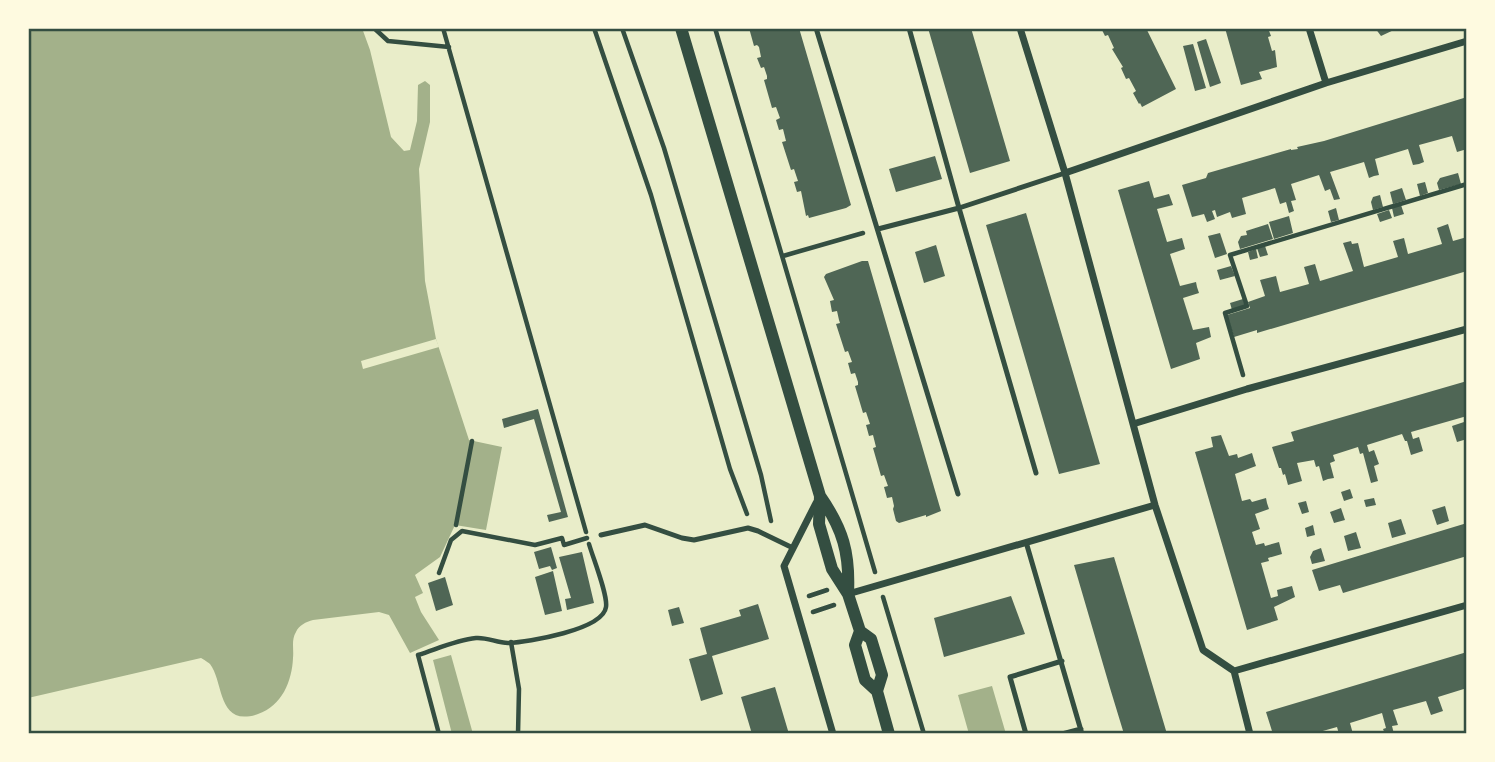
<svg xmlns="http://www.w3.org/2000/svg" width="1495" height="762" font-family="Inter,sans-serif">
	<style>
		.water { fill: #a3b18a }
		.pier { fill: #e9edc9 }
		.building { fill: #4f6655 }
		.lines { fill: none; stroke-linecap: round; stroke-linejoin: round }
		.path { stroke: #344e41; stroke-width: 4.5 }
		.service { stroke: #344e41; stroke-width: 5 }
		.minor { stroke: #344e41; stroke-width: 7 }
		.tertiary { stroke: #344e41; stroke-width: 12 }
		.neatline { fill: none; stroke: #344e41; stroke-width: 2.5 }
	</style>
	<rect width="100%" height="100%" fill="#e9edc9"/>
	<path class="water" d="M28 28H362L370 50 391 137 404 151 410 150 417 121 418 85 425 81 430 85V122L419 169 425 281 436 339 469 440 502 447 486 530 455 525 440 557 415 575 423 593 415 597 421 612 439 640 410 653 389 615 379 612 313 620C306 622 299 625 296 632 291 640 294 649 293 658 292 681 282 706 258 714 217 728 224 682 210 664 209 663 203 659 201 658L28 698Z
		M451 655 473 734H452L433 660Z
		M992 686 1006 734H969L958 695Z"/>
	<path class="pier" d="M436 339 439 347 363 369 361 361Z"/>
	<path class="building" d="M749 28H799L851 205 846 208 809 218 808 215 806 216 801 191 797 192 794 182 798 181 794 169 791 170 782 142 786 141 783 129 779 130 776 120 780 118 776 107 772 108 764 80 767 79V76L764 67 761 68 757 58 761 57 759 47 757 45 754 46Z
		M928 28H971L1010 161 970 173Z
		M1101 28H1146L1176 89 1142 107 1140 103 1139 104 1133 93 1136 91 1129 78 1126 79 1121 68 1123 67 1112 49 1114 48 1108 35 1105 36Z
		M1225 28H1268L1271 36 1268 37 1272 51 1275 50 1277 67 1259 72 1262 79 1241 85Z
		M1375 28H1398L1381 36Z
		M1206 39 1221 83 1210 87 1197 42Z
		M1193 44 1206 88 1195 91 1183 46Z
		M1467 97V131L1464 132 1467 149 1457 152 1452 136 1419 145 1424 162 1419 164 1413 165 1408 149 1375 159 1379 175 1374 176 1369 178 1364 162 1330 172 1340 199 1334 200 1330 189 1325 191 1319 175 1291 184 1296 200 1291 201 1294 211 1289 213 1286 202 1280 204 1275 188 1242 198 1246 214 1232 218 1230 212 1217 217 1215 210 1212 211 1215 219 1207 222 1204 214 1192 217 1182 185 1206 178 1208 173 1291 149V150L1298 149 1297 147 1324 141Z
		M935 156 942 179 896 192 889 169Z
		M1458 173 1461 184 1439 190 1437 183 1440 178Z
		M1149 181 1154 198 1169 194 1173 205 1157 209 1167 242 1182 238 1185 249 1170 254 1180 286 1196 282 1197 287 1199 293 1183 298 1193 330 1209 327 1211 337 1196 343 1200 359 1171 369 1118 190Z
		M1425 182 1428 193 1420 196 1417 184Z
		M1402 188 1406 200 1393 204 1390 192Z
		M1380 195 1383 207 1373 210 1371 202 1373 197Z
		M1401 205 1404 214 1394 217 1392 208Z
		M1336 208 1339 220 1331 222 1328 211Z
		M1389 210 1392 218 1380 222 1377 214Z
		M1026 213 1100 464 1059 474 986 225Z
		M1289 216 1293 233 1274 239 1269 222Z
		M1268 224 1273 239 1240 249 1238 242 1241 236 1247 235 1246 231Z
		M1448 224 1453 241 1467 237V271L1257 333V330L1234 337 1227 315 1250 308 1248 302 1265 296 1260 280 1276 276 1280 292 1309 284 1304 267 1315 264 1320 281 1353 271 1343 243 1351 241 1352 244 1358 243 1364 267 1398 257 1393 241 1404 238 1408 254 1442 244 1437 228Z
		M1220 233 1227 254 1215 258 1208 236Z
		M936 245 945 276 924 283 915 252Z
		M1265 246 1268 255 1260 257 1257 248Z
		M1256 249 1258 258 1250 260 1248 252Z
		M862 261H868L941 511 926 517V515L899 523 896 521 893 509 894 506 892 497 887 498 884 487 888 486 884 475 881 476 873 448 876 447 873 435 869 436 866 425 870 424 866 412 863 413 855 386 858 385V382L855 373 851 374 848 363 852 362 848 351 845 352 836 324 840 323 839 320 837 311 832 312 830 301 834 300 824 277 826 274Z
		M1231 266 1235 276 1220 280 1217 270Z
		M1243 299 1245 306 1232 310 1230 303Z
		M1467 381V416L1411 432 1413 439 1419 437 1423 451 1411 455 1407 441H1405L1402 434 1367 445 1369 452 1374 450 1379 464 1374 466 1378 481 1371 483 1363 453 1360 454 1358 447 1333 455 1335 461 1330 463 1334 478 1328 479 1323 481 1319 466 1316 467 1314 460 1297 463 1302 481 1288 485 1285 474 1283 475 1281 468H1279L1272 447 1294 441 1291 432Z
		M538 409 568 517 549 522 547 515 561 512 534 419 504 428 502 419Z
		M1464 422 1467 439 1457 442 1452 426Z
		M1221 435 1229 456 1237 454 1238 458 1252 453 1254 460 1256 466 1235 474 1242 501 1250 499 1252 502 1266 498 1267 503 1269 509 1255 514 1260 529 1252 532 1256 545 1264 543 1265 546 1279 542 1282 554 1268 558 1269 561 1261 563 1271 598 1278 596 1277 590 1292 586 1295 597 1274 607 1278 620 1247 630 1195 452 1213 447 1211 437Z
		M1350 489 1353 498 1344 501 1341 492Z
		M1374 498 1376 505 1366 507 1364 500Z
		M1306 501 1309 512 1302 514 1298 503Z
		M1445 506 1449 521 1437 525 1432 510Z
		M1341 508 1345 520 1334 523 1330 512Z
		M1401 519 1406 534 1392 538 1388 523Z
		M1467 523V556L1343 593 1340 585 1319 591 1312 570Z
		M1313 525 1315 535 1307 537 1305 528Z
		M1356 532 1361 548 1348 551 1344 536Z
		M551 547 557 568 552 570 550 566 539 569 534 552Z
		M1321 548 1325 561 1312 564 1310 557 1313 551Z
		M582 552 594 603 567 610 565 599 571 598 559 557Z
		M1114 557 1137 633 1167 734H1124L1110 688 1074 565Z
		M553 571 562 611 545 615 535 577Z
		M445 577 453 605 436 611 428 583Z
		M1011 596 1025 634 944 657 934 618Z
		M758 604 769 639 712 656 723 694 701 701 689 659 707 654 700 628 741 616 739 610Z
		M679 607 684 623 672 626 668 610Z
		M1467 652V688L1438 697 1443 711 1431 715 1426 701 1393 710 1398 725 1392 726 1394 734H1385L1383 729 1386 728 1382 713 1350 723 1353 734H1339L1337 727 1312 734H1262L1272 731 1266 712Z
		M775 687 789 734H752L741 697Z"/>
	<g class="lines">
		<path class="path" d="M374 28 388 41 449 47
			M443 28 586 532
			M594 28 651 195 730 469 747 514
			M622 28 664 148 761 475 771 521
			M715 28 875 572
			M783 256 863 233
			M1243 375 1225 313 1247 306 1230 255 1467 184
			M456 525 472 441
			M439 573 451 540 462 531 535 545 562 538 564 545 587 538
			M809 596 827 590
			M883 597 924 734
			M813 612 834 605
			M511 642 519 689 518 734
			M439 734 418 655C437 649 456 640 476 638 487 637 497 643 508 643 528 642 603 630 606 607 608 595 593 558 589 544"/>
		<path class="service" d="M816 28 958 494
			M909 28 959 208 1036 473
			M878 229 959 208 1065 173
			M601 535 645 525 682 538 694 540 748 528 758 531 793 548
			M1026 542 1082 734
			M1026 734 1010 677 1062 661
			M1062 734 1081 729"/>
		<path class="minor" d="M1020 28 1065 173 1155 505 1203 650 1234 671 1467 605
			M1309 28 1326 83
			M1065 173 1326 83 1467 41
			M1133 424 1247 389 1467 329
			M816 503 784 566 833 734
			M848 594 1155 505
			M1234 671 1250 734"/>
		<path class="tertiary" d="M681 28 820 496C843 529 850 553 848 594
			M820 496 819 524 832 569 848 594 860 631 855 645 865 680 877 691 889 734
			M860 631 871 639 882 675 877 691"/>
	</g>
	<rect width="1495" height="762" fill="none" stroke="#fefae0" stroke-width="60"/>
	<rect x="30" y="30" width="1435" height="702" class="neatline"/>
</svg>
